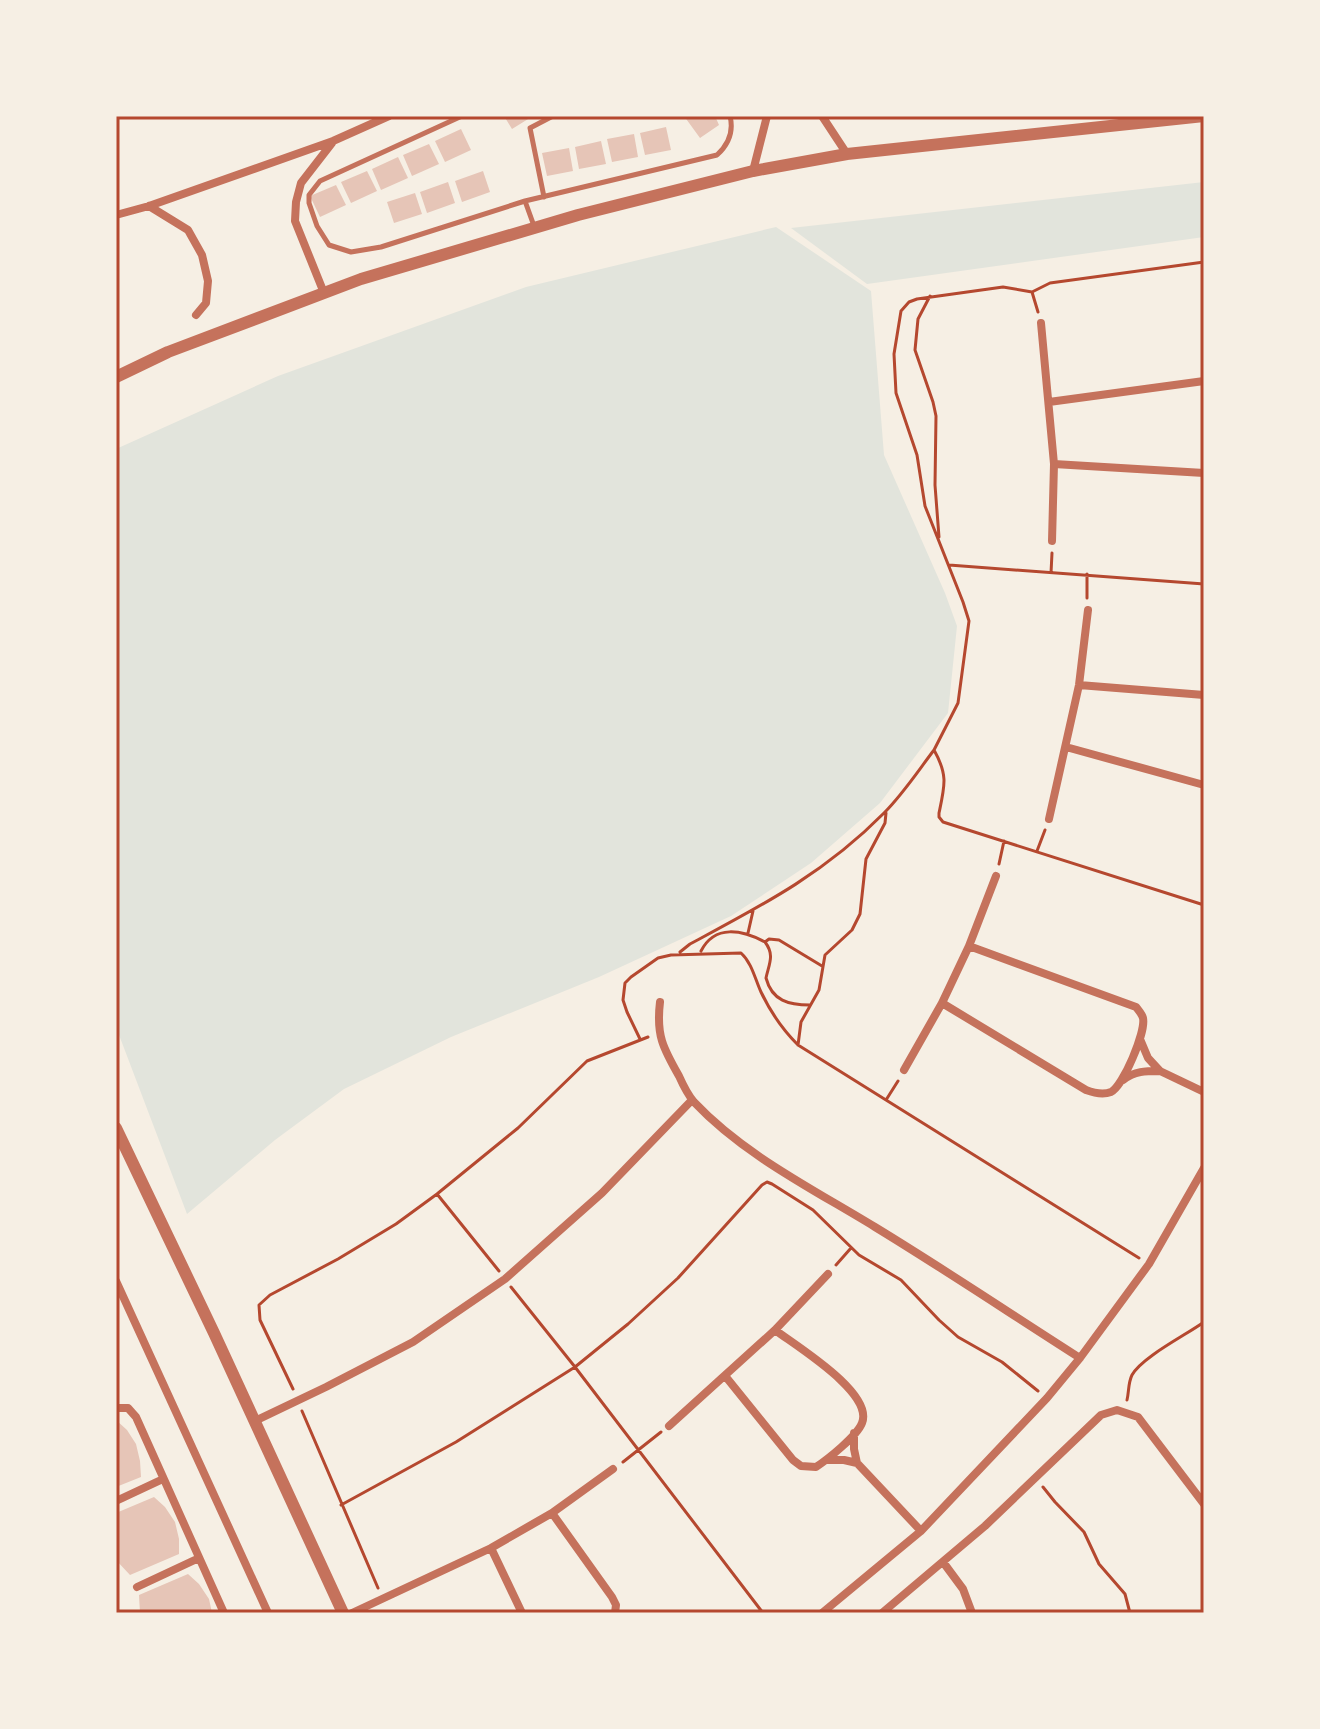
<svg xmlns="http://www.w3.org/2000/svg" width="1320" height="1729" font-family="'Fira Sans',sans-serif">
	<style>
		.green { fill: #e2e4dc }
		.building { fill: #e6c5b7 }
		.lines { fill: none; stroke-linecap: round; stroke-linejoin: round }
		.path { stroke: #b5482f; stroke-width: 3 }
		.service { stroke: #c5725c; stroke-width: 5 }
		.minor { stroke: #c5725c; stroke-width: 8 }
		.tertiary { stroke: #c5725c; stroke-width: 12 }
		.neatline { fill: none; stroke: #b5482f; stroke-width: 3 }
	</style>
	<rect width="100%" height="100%" fill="#f6efe4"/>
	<path class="green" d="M1204 182V237L867 284 791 228Z
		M776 227 871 291 884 455 945 593 957 626 948 713 880 803 811 863 731 916 599 977 451 1037 344 1089 275 1140 187 1214 116 1027V449L278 376 526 287Z"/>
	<path class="building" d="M504 116H533L512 129Z
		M684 116H715L719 125 700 138Z
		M666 127 671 150 645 155 640 133Z
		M461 129 471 150 445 162 435 141Z
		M634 134 638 157 612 162 607 139Z
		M601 141 606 164 579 169 575 147Z
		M429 144 439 164 412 176 403 155Z
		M569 148 573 171 547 176 542 153Z
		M398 157 408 178 381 190 372 169Z
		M367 171 377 191 351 203 341 182Z
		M483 171 490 192 462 202 455 181Z
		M448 182 455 203 427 213 420 192Z
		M336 185 346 205 320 217 310 196Z
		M415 193 422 214 394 223 387 202Z
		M116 1420 127 1430 136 1444 140 1461 141 1477 116 1487Z
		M154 1497 165 1507 175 1522 179 1539V1554L130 1575 116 1560V1513Z
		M188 1574 199 1584 209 1599 212 1613H140L139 1595Z"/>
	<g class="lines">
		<path class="path" d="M1032 292 1038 312
			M930 296 918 319 915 350 933 402 936 416 935 485 939 537
			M949 565 1204 584
			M1051 573 1052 553
			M1087 574V598
			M934 750 958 703 969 621 963 602 925 506 917 455 896 393 894 354 901 311 909 302 917 299 1003 287 1032 292 1050 283 1204 262
			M1037 851 1045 830
			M999 864 1004 841
			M748 933 753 911
			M765 942C775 955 769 964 766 978 772 1001 789 1005 810 1005
			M701 951C715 924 742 930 765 942L769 939 779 940 822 966
			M680 952 690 944C763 905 825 873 884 813 903 794 918 771 934 750 948 775 945 785 939 813V817L943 822 1204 905
			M640 1039 627 1012 623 1000 625 983 631 977 658 958 671 955 741 953C752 963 755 979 761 992 770 1011 783 1030 798 1045L1139 1258
			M798 1045 801 1022 819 990 825 955 852 930 860 914 866 859 885 823 886 813
			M886 1100 898 1081
			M437 1194 499 1271
			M836 1265 851 1248
			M511 1287 575 1367 763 1613
			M293 1389 260 1320 259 1305 270 1295 338 1259 396 1224 437 1194 518 1128 587 1061 648 1037
			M1127 1400C1129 1392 1128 1383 1132 1375 1142 1357 1186 1335 1204 1322
			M302 1411 378 1588
			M623 1462 661 1432
			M1043 1487 1055 1502 1084 1532 1099 1564 1125 1594 1130 1613
			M341 1505 456 1442 575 1367 628 1324 678 1278 762 1185 767 1182 772 1184 813 1210 859 1255 901 1280 939 1320 958 1337 1002 1362 1038 1391"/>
		<path class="service" d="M462 116 320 181 309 195V203L317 226 329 245 351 252 381 247 525 201 717 155C729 144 734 132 730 116
			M544 197 530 128 553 116
			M525 201 534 226"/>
		<path class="minor" d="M822 116 847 154
			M753 171 767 116
			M149 206 188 230 202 255 208 281 206 303 196 315
			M116 215 149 206 333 141 389 116
			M324 293 295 221 296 202 301 183 332 143
			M1041 323 1054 464 1052 541
			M1049 402 1204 381
			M1054 464 1204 473
			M1079 685 1204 695
			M1066 747 1204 785
			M1049 819 1079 685 1088 610
			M660 1002C656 1035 663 1048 679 1076 683 1085 688 1095 694 1102 744 1155 813 1189 875 1227 944 1269 1011 1314 1080 1358
			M942 1003 1086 1090C1094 1093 1103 1095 1111 1092 1123 1086 1146 1032 1143 1018 1142 1014 1139 1011 1136 1007L969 946
			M904 1070 942 1003 969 946 996 876
			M1160 1071 1204 1092
			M1123 1080C1135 1071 1145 1071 1160 1071L1148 1058 1140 1039
			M116 1281 268 1613
			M726 1377 793 1460 801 1466 816 1467C828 1459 857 1436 862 1423 874 1393 796 1346 775 1330
			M116 1408H128L136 1417 224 1613
			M255 1421 326 1387 413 1342 505 1279 602 1193 692 1100
			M669 1426 775 1330 828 1274
			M827 1460H844L857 1463 854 1449V1433
			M857 1463 921 1531
			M116 1501 163 1479
			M552 1513 612 1597 616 1605 615 1613
			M491 1548 522 1613
			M943 1562 963 1589 972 1613
			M137 1587 199 1558
			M352 1613 491 1548 552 1513 613 1469
			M822 1613 921 1531 1047 1398 1080 1358 1149 1264 1204 1168
			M882 1613 985 1526 1101 1415 1117 1410 1138 1417 1204 1504"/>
		<path class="tertiary" d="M116 377 168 352 361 279 578 215 753 171 847 154 1204 116
			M116 1128 214 1333 343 1613"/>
	</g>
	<rect width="1320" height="1729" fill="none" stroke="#f6efe4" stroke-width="236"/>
	<rect x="118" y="118" width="1084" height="1493" class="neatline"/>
</svg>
